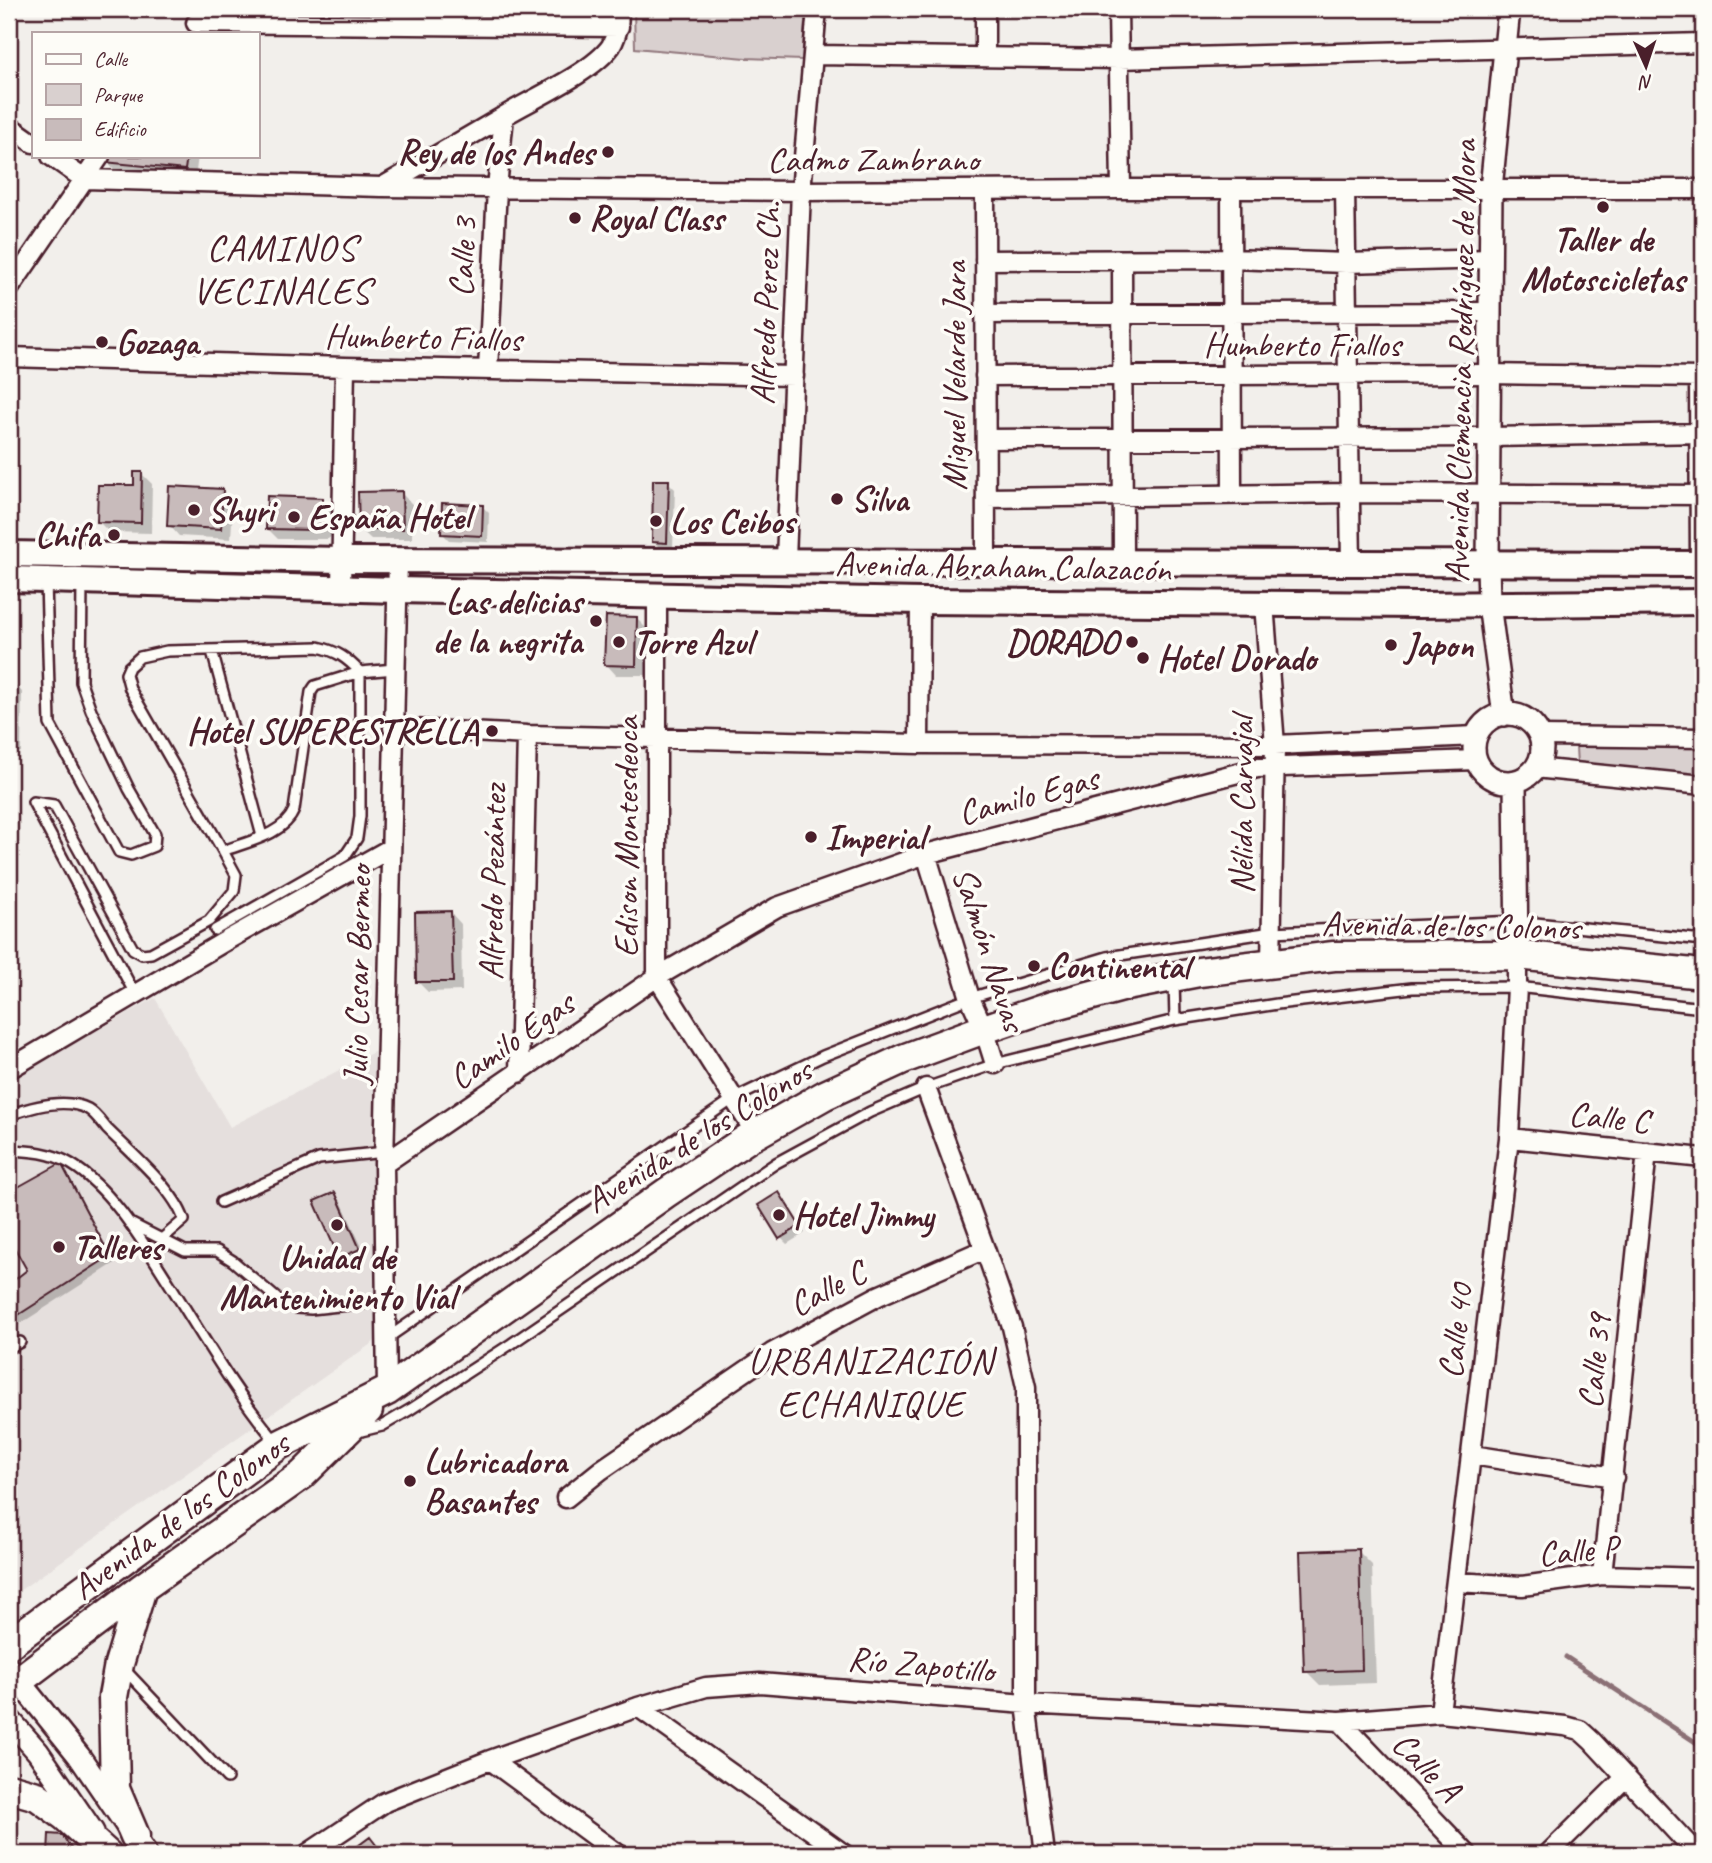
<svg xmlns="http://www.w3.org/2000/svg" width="1712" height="1863" font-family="Caveat,sans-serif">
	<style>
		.built { fill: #e5dfdd }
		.green { fill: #d9d0cf; stroke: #92787d; stroke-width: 2 }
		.shadow { fill: #0003 }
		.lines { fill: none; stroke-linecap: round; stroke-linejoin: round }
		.stream { stroke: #8b6f75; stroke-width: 5 }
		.building { fill: #c8bbbb; stroke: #4a1f2b; stroke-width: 2 }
		.service-casing { stroke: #4a1f2b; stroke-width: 14 }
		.minor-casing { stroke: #4a1f2b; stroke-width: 23 }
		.tertiary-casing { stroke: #4a1f2b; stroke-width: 26 }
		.secondary-casing { stroke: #4a1f2b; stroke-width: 30 }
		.trunk-casing { stroke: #4a1f2b; stroke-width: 33 }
		.service { stroke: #fdfcf7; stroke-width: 9 }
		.minor { stroke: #fdfcf7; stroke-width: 18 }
		.tertiary { stroke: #fdfcf7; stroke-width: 21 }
		.secondary { stroke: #fdfcf7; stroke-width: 24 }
		.trunk { stroke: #fdfcf7; stroke-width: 28 }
		.poi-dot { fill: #4a1f2b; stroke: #fdfcf7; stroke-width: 2.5 }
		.labels { text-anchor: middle; stroke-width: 7; stroke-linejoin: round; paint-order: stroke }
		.poi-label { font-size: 35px; font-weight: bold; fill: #4a1f2b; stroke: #fdfcf7; text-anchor: start }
		.street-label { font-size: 35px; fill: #4a1f2b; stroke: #fdfcf7 }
		.neighbourhood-label { font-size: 37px; letter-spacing: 2px; fill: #4a1f2b; stroke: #fdfcf7 }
	</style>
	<rect width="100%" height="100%" fill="#f2efeb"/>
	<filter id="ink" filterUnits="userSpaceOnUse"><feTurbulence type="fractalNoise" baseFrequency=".0143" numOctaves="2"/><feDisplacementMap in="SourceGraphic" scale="14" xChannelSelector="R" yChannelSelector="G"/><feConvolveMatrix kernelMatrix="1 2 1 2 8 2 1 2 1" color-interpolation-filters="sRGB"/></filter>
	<g filter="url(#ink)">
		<path class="built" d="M155 998 230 1127 387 1045 381 1337 9 1598V1080Z"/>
		<path class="green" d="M634 9H806L802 60 746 58 635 48Z
			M1576 747H1703V775L1577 764Z"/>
		<path class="shadow" d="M113 156H198L195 179 116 172 107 162Z
			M142 474 152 484 151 533 109 532 99 522 135 487Z
			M668 482 675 489 673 548H660L653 541Z
			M223 491 233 502 231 539 179 536 169 525Z
			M401 493 412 504V539H371L360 529Z
			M322 500 332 510 335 533 328 539H278L268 529Z
			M482 506 489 513 488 542 449 540 443 534Z
			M636 618 647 629 646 675H616L606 664Z
			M9 678 22 692 21 752H9Z
			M451 913 461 924 462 991 428 992 418 982Z
			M61 1165 67 1172 115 1263 9 1331V1286L30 1271 9 1235V1194Z
			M335 1194 341 1201 366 1256 347 1264 341 1257Z
			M779 1194 786 1201 805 1233 787 1244 780 1237Z
			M1358 1551 1372 1565 1376 1683 1320 1685 1306 1671Z"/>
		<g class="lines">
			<path class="stream" d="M1566 1657 1703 1747"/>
		</g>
		<path class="building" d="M111 156H187L185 170 104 162Z
			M134 472H142L141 523 97 522 98 485H134Z
			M653 480H669L667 543 652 542Z
			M169 486 223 489 221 529 167 526Z
			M402 491 403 529H359L358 492Z
			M267 496 323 498V516L325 515V522L317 530 266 529Z
			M442 503 483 505 482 536 441 534Z
			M606 616 637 617 636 666 604 665Z
			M451 911 453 982H416L415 912Z
			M61 1163 110 1256 9 1321V1284L27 1270 9 1238V1192Z
			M335 1192 360 1249 339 1258 314 1201Z
			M779 1192 800 1226 779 1239 758 1205Z
			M1359 1549 1362 1670 1304 1672 1300 1551Z
			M49 1834 62 1835 75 1854H48Z
			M370 1837 383 1854H347Z"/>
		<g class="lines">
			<defs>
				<path id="service" d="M46 581 50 724 119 852 131 855 154 846 155 834 129 789 91 710 81 682 82 583
					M212 651 262 836
					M33 802 54 805 133 949 142 954 151 953 209 921 234 891 236 875 223 851
					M33 802 136 996
					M215 930 345 856 357 838 360 816V672C347 658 337 651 318 647L167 651 140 657 129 667 126 674 130 689 223 851C246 842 284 835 294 810L311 692 315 686 360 672 395 669
					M1174 980 1175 1020
					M9 1115C31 1107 66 1097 88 1109 95 1113 102 1123 107 1129 130 1152 174 1189 184 1220L163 1238
					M9 1150C31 1151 51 1152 71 1164 112 1189 144 1244 169 1283 204 1338 236 1394 277 1443
					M221 1202 319 1159 385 1152
					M132 1224 185 1251H217L233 1261 282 1303 296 1308 311 1309 385 1301
					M386 1339 733 1099 823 1056 970 998 1107 957 1272 932 1516 921 1703 940
					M9 1348 20 1342
					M357 1432 382 1426 411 1409 511 1344 776 1163 870 1112 926 1088 995 1064 1175 1020 1277 1004 1412 988 1517 987 1703 1008
					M125 1670 227 1778"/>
				<path id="minor" d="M1118 9 1121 189
					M196 23 619 27
					M814 55 1119 59 1703 43
					M985 57V9
					M9 126 33 143
					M51 156 84 179 382 187 801 191 1121 189H1703
					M382 187 504 116
					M1231 189 1232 493
					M1345 189 1351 563
					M985 190 986 562
					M985 260 1232 259 1346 263 1491 259
					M1122 260 1123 562
					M9 289 100 156
					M985 314 1490 312
					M9 357 345 367 794 376
					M488 370 497 188 504 116C532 99 593 72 611 46 618 34 619 22 619 9
					M985 376 1489 374 1703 377
					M1699 377 1700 564
					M986 439 1489 437 1703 433
					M986 498 1350 493 1703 495
					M786 559 801 191 817 9
					M341 588 345 367
					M657 596V977L756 1134
					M1264 604 1275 745 1271 964
					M393 728 527 735 919 744 1275 745 1476 736
					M1540 736 1703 738
					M919 744 920 601
					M1535 768 1703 785
					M926 854 970 998 984 1029 995 1064
					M9 1069 222 943 391 848
					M519 1073 527 735
					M1509 1138 1703 1158
					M384 1164 657 977 777 907 926 854 1257 768 1476 760
					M985 1249 1012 1327 1026 1387V1704L1045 1854
					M387 1391 384 1164 398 560
					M1472 1455 1614 1477
					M566 1498 601 1470 772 1353 878 1296 985 1249 926 1088
					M1602 1575 1647 1152
					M1457 1582 1522 1586 1602 1575 1703 1578
					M638 1707 844 1854
					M1440 1713 1509 1138 1517 987V955
					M1340 1721 1467 1854
					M490 1760 618 1854
					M307 1854 385 1802 490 1760 638 1707 706 1687 760 1683 1026 1704 1340 1721 1440 1713 1565 1726 1580 1730 1592 1741 1697 1854
					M1548 1854 1626 1777"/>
				<path id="tertiary" d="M1474 748a34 34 0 1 1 68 0a34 34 0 1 1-68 0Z
					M1504 715 1489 604 1488 563 1491 189 1509 9
					M1515 782 1517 955
					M9 1669 79 1756 146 1854
					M9 1719 38 1752 93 1832"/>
				<path id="secondary" d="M9 554 342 560 1703 564
					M9 579 397 590 920 601 1419 605 1703 602"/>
				<path id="trunk" d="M9 1644 279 1445 387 1391 666 1193 747 1139 825 1095 903 1059 984 1029 1052 1006 1126 986 1199 972 1334 956 1517 955 1703 974
					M9 1688 142 1588 302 1475 368 1410
					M9 1788 37 1796 66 1817 107 1854
					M135 1836 115 1789 113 1697 119 1664 142 1588"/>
			</defs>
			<use href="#service" class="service-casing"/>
			<use href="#minor" class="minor-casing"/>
			<use href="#tertiary" class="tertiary-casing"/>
			<use href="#secondary" class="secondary-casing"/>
			<use href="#trunk" class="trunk-casing"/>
			<use href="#service" class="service"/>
			<use href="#minor" class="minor"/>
			<use href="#tertiary" class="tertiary"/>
			<use href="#secondary" class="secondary"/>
			<use href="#trunk" class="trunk"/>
		</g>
	</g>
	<g class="poi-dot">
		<circle cx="608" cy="152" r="7"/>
		<circle cx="1603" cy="207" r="7"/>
		<circle cx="575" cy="218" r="7"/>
		<circle cx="102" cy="342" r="7"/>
		<circle cx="837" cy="499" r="7"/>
		<circle cx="194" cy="510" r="7"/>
		<circle cx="294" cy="517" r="7"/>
		<circle cx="656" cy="521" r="7"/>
		<circle cx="114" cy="535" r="7"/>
		<circle cx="596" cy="621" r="7"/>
		<circle cx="619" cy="642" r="7"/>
		<circle cx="1132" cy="642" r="7"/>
		<circle cx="1391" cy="645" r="7"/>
		<circle cx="1143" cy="658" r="7"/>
		<circle cx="492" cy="731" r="7"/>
		<circle cx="811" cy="837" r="7"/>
		<circle cx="1034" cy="966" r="7"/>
		<circle cx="779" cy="1215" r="7"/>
		<circle cx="337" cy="1225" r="7"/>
		<circle cx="59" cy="1247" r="7"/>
		<circle cx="410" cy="1481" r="7"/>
	</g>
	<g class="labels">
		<g class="poi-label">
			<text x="594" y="164" text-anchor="end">Rey de los Andes</text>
			<text x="589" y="230">Royal Class</text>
			<text x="1603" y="251" text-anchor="middle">Taller de<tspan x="1603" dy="40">Motoscicletas</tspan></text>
			<text x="116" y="354">Gozaga</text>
			<text x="851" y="511">Silva</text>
			<text x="208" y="522">Shyri</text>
			<text x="308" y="529">España Hotel</text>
			<text x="670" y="533">Los Ceibos</text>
			<text x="100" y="547" text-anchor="end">Chifa</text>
			<text x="582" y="613" text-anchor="end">Las delicias<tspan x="582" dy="40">de la negrita</tspan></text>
			<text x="633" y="654">Torre Azul</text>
			<text x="1118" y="654" text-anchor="end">DORADO</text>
			<text x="1405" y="657">Japon</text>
			<text x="1157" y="670">Hotel Dorado</text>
			<text x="478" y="743" text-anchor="end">Hotel SUPERESTRELLA</text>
			<text x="825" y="849">Imperial</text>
			<text x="1048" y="978">Continental</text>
			<text x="793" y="1227">Hotel Jimmy</text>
			<text x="73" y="1259">Talleres</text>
			<text x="337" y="1269" text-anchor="middle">Unidad de<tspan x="337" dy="40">Mantenimiento Vial</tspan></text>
			<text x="424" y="1473">Lubricadora<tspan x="424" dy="40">Basantes</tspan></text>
		</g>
		<g class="street-label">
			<text x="873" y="171">Cadmo Zambrano</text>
			<text transform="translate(462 257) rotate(-87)" y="12">Calle 3</text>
			<text transform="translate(765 303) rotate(-88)" y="12">Alfredo Perez Ch.</text>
			<text transform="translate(423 337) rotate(1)" y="12">Humberto Fiallos</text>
			<text x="1302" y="356">Humberto Fiallos</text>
			<text transform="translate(1460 361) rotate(-89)" y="12">Avenida Clemencia Rodríguez de Mora</text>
			<text transform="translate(954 376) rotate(-90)" y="12">Miguel Velarde Jara</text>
			<text transform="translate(1003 566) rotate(1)" y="12">Avenida Abraham Calazacón</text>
			<text transform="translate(1028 795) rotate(-15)" y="12">Camilo Egas</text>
			<text transform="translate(1241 805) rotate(-90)" y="12">Nélida Carvajal</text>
			<text transform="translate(626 837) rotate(-90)" y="12">Edison Montesdeoca</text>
			<text transform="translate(492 882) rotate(-89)" y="12">Alfredo Pezántez</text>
			<text transform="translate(1451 925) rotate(1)" y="12">Avenida de los Colonos</text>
			<text transform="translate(990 949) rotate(72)" y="12">Salmón Navas</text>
			<text transform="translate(357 975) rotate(-89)" y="12">Julio Cesar Bermeo</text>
			<text transform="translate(511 1040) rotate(-35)" y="12">Camilo Egas</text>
			<text transform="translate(1609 1117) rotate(6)" y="12">Calle C</text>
			<text transform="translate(698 1135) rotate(-32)" y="12">Avenida de los Colonos</text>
			<text transform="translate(827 1288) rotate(-27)" y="12">Calle C</text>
			<text transform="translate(1455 1331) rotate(-83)" y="12">Calle 40</text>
			<text transform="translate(1594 1361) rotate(-84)" y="12">Calle 39</text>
			<text transform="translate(180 1515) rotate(-36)" y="12">Avenida de los Colonos</text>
			<text transform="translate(1578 1550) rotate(-5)" y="12">Calle P</text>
			<text transform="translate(921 1664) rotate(5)" y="12">Río Zapotillo</text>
			<text transform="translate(1427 1766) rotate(46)" y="12">Calle A</text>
		</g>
		<g class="neighbourhood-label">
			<text x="282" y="260">CAMINOS<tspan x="282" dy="43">VECINALES</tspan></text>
			<text x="871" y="1373">URBANIZACIÓN<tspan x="871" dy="43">ECHANIQUE</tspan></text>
		</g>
	</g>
	<rect width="1712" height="1863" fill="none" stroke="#fdfcf7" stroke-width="35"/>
	<rect x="18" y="18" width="1677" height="1828" fill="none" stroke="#4a1f2b" stroke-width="2.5" filter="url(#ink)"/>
	<rect x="32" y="32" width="228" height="126" fill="#fdfcf7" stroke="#b5a4a5" stroke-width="2"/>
	<rect x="46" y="54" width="35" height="10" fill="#fdfcf7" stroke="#b5a4a5" stroke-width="2"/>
	<text x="94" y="66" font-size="21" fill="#4a1f2b">Calle</text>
	<rect x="46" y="84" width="35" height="21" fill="#d9d0cf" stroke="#b5a4a5" stroke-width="2"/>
	<text x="94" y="102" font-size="21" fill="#4a1f2b">Parque</text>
	<rect x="46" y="119" width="35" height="21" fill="#c8bbbb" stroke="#b5a4a5" stroke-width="2"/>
	<text x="94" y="136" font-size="21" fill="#4a1f2b">Edificio</text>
	<g transform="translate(1646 66) rotate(177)" stroke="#fdfcf7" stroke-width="5" paint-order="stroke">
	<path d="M0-5L12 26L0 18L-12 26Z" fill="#4a1f2b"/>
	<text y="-10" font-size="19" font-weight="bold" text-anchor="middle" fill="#4a1f2b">N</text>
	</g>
</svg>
